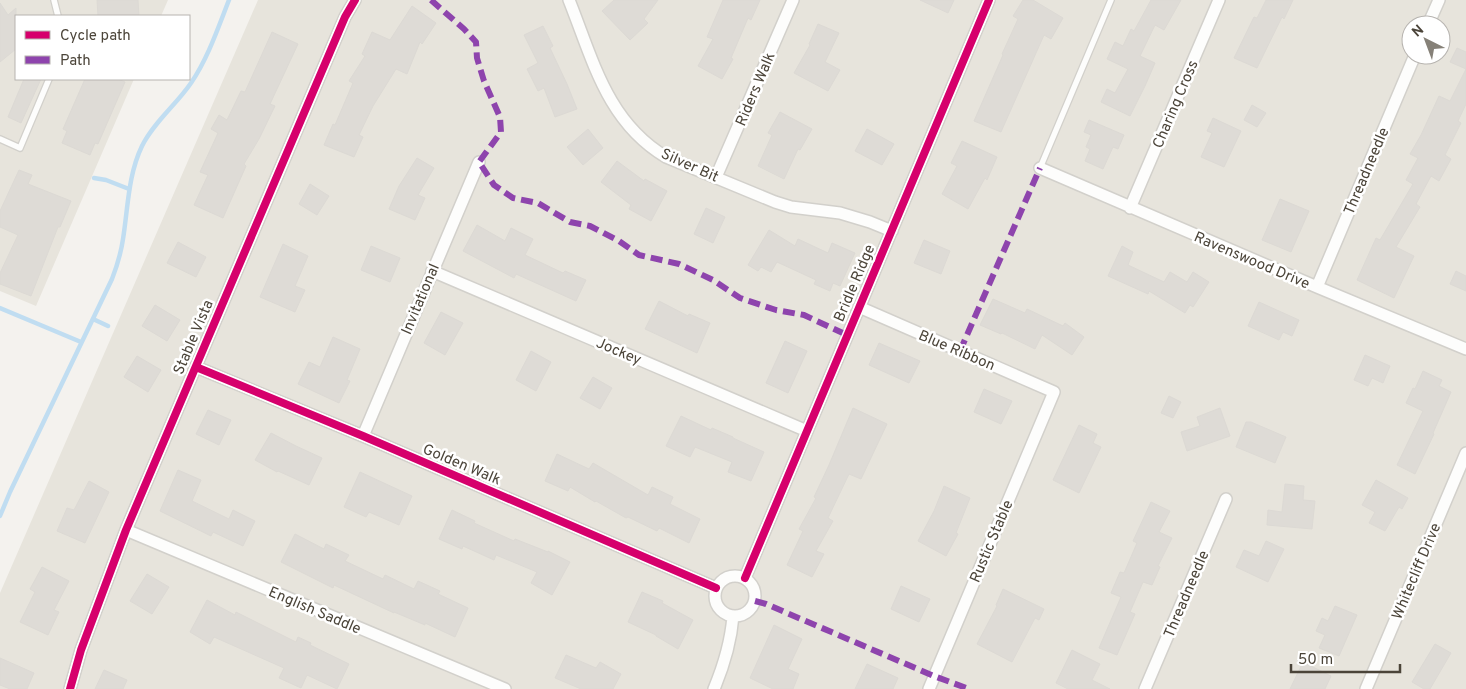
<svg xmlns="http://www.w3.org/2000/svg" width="1466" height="689" font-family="Overpass,sans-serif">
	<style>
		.residential { fill: #e7e4dc; fill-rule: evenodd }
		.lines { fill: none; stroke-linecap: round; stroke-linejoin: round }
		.stream { stroke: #c0ddf1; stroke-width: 4.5 }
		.building { fill: #dedbd6; stroke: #dcd9d4 }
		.lane-casing { stroke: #d2d0cb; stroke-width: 8 }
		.street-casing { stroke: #d2d0cb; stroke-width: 14 }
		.lane { stroke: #fdfdfc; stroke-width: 5.5 }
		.street { stroke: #fdfdfc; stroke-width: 11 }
		.quiet { stroke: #8e44ad; stroke-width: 6; stroke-dasharray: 12 6; stroke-linecap: butt }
		.cycleway-casing { stroke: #fff; stroke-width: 11 }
		.cycleway { stroke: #d6006c; stroke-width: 8 }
		.labels { text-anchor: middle; stroke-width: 5; stroke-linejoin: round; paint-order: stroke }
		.street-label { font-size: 15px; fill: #4b4439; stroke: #fff }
	</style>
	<rect width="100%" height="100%" fill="#f4f2ee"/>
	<path class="residential" d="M0 0H168L161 16H16V79H134L36 306 0 291Z
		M258 0H1466V689H0V593ZM1411 25H1441V55H1411Z"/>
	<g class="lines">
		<path class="stream" d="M94 178 106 180 129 189
			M0 308 81 342
			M93 319 108 326
			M0 516 10 492 112 279C117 266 121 253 123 239 128 208 128 175 142 146 154 122 176 105 191 83 208 58 218 28 229 0"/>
	</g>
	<path class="building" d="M97 0H138L139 16H98Z
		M614 0H658L644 19 648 23 630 40 602 11Z
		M723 0H760L751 20 748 18 731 58 733 59 722 79 698 66 713 39 707 37Z
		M920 0H954L948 13Z
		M1023 0H1033L1063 18 1051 39 1044 35 1001 132 974 121 1003 55 1002 54 1018 19 1013 16Z
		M1151 0H1181L1164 30 1155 25 1140 56 1155 63 1145 86 1130 116 1101 102 1107 89 1115 93 1128 69 1107 59 1115 42 1123 46 1131 29 1134 31Z
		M1266 0H1293L1284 19 1282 17 1257 68 1234 58 1254 17 1257 18Z
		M0 3 8 15 16 8V49L0 62Z
		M412 6 436 23 422 44 420 42 407 74 396 69 373 106 359 135 363 137 354 157 324 145 333 124 335 125 353 83 349 81 365 56 362 54 372 32 390 40Z
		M818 24 839 33 825 62 840 70 828 91 794 73 810 45 809 44Z
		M543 26 553 46 550 48 567 84 577 109 555 117 544 88 538 91 527 69 538 63 524 35Z
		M272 32 298 44 270 104 275 106 259 139 244 164 246 166 223 218 194 205 208 175 200 172 218 133 211 129 219 115 227 120 241 91 245 92Z
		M1457 48 1466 52V104L1458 121 1461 123 1445 155 1451 159 1439 181 1431 176 1416 204 1420 207 1396 247 1414 256 1394 298 1357 280 1376 238 1380 240 1413 184 1406 180 1418 158 1410 154 1421 135 1439 96 1450 101 1466 69 1450 62Z
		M24 79H41L21 123 8 117Z
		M85 79H118L125 82 98 144 95 143 90 155 62 143 67 131 63 129Z
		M1252 105 1266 113 1257 127 1244 120Z
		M780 112 812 129 800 150 798 149 784 179 758 166 772 135 768 133Z
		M1213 118 1241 131 1224 167 1201 157 1212 133 1207 131Z
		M1089 120 1124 135 1118 149 1113 147 1103 169 1085 161 1090 149 1086 147 1091 135 1084 132Z
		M588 129 603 148 583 165 567 147Z
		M867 129 894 144 882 165 855 151Z
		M962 141 997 157 987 180 985 178 968 209 942 194 957 166 951 163Z
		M417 158 434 168 418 195 425 198 415 220 389 209 399 186Z
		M617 161 644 181 645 179 667 191 651 221 629 209 631 205 601 182Z
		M19 170 32 175 28 184 71 201 60 227H58L31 296 0 284V273L18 235 0 227V211Z
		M310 184 329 196 317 215 299 204Z
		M1280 199 1309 211 1291 252 1262 240Z
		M706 208 725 217 713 243 694 234Z
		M477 225 505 241 511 228 533 239 525 255 563 273 565 271 586 280 576 301 516 274 514 278 463 251Z
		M769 230 795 246 798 239 828 253 832 243 855 253 840 286 833 283 830 291 814 284 816 280 777 262 771 272 761 267 758 271 748 265Z
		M924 240 950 251 941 274 914 263Z
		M178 242 206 257 196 277 167 263Z
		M283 244 308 256 295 286 305 290 295 312 260 297Z
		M371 246 400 258 390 282 361 270Z
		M1122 246 1133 252 1128 265 1164 282 1170 272 1187 282 1193 272 1209 282 1193 307 1190 305 1185 313 1149 291 1148 294 1108 276Z
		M1456 271 1466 276V291L1450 284Z
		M993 299 1025 313 1027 309 1063 326 1065 323 1084 337 1072 355 1042 335 1035 349 1002 333 1001 334 980 325Z
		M659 301 688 316 689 314 710 323 697 353 645 329Z
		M1259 302 1299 320 1292 336 1283 332 1279 340 1248 326Z
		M155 305 180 320 167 341 142 326Z
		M441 312 463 323 445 355 424 343Z
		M333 337 360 349 347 380 350 381 339 403 298 384 309 362 320 367Z
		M785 341 807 351 788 393 766 383Z
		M879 343 920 361 909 383 869 365Z
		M531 351 551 362 536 391 516 380Z
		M1365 355 1390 366 1383 383 1372 378 1368 386 1354 380Z
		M137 356 161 370 148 392 124 377Z
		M1423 371 1442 380 1439 386 1451 392 1433 433 1434 434 1415 474 1397 465 1423 411 1406 403 1413 388 1415 389Z
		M593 377 612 388 600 409 580 398Z
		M984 389 1012 401 1001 424 974 412Z
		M1169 396 1181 402 1173 418 1161 413Z
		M853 408 887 424 861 479 849 474 828 518 833 521 816 551 824 554 812 577 787 565 803 531 799 529 816 498 814 497 829 465Z
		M1220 408 1230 436 1187 451 1181 432 1200 426 1197 417Z
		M208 410 231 420 219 445 196 434Z
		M681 416 711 430 712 428 733 437V438L764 452 751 481 728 472 732 462 695 447 690 457 666 446Z
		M1246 422H1251L1286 437 1275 463 1236 447Z
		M1079 425 1097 434 1093 443 1101 447 1079 493 1053 480Z
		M271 433 296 446 322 458 309 485 278 471 277 472 255 460Z
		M557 454 589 469 593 463 648 495 652 487 673 497 670 504 700 519 689 543 659 528 657 531 628 517 626 518 596 501 595 502 570 487 568 491 545 481Z
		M178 470 201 480 192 501 229 519 233 510 255 521 243 546 213 532 211 536 160 511Z
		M360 472 412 496 399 525 369 512 366 517 344 507Z
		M1376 480 1408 498 1402 509 1399 507 1385 531 1369 523 1375 512 1362 505Z
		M89 481 109 492 85 543 57 531 67 508 74 510Z
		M1285 484 1304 486 1303 500 1315 501 1312 529 1267 525 1268 510 1282 512Z
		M944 486 970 498 956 533 958 534 946 556 918 541 934 511Z
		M1151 502 1170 511 1159 532 1172 538 1158 566 1160 567 1152 585 1143 582 1130 612 1135 614 1117 655 1099 648 1121 597 1111 593 1120 572 1124 573 1137 543 1133 541Z
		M452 510 475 521 474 523 514 541 515 539 548 552V551L570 562 552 595 531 583 537 572 496 555 494 560 463 546 462 549 439 539Z
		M295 534 324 549 326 544 349 555 345 561 383 579 385 575 414 589 418 581 440 591 438 594 468 608 455 637 425 623V625L394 612V613L334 585 333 588 281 562Z
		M1266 541 1284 549 1268 582 1236 567 1244 550 1259 556Z
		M42 567 69 581 54 610 59 612 48 635 20 622 35 592 30 589Z
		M147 574 169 587 152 614 130 601Z
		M901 586 930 599 919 622 891 609Z
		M1003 589 1044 609 1039 620 1035 618 1012 662 977 644 997 606 996 605Z
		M642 592 663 601 662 603 693 620 678 649 656 636V635L628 622Z
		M207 600 235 615 236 612 296 642 298 637 311 643 310 645 349 664 337 689 307 675 301 688 279 678 284 668 214 637 210 644 190 632Z
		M1335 606 1357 615 1339 656 1319 648 1325 635 1316 631 1322 618 1328 621Z
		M774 625 802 639 788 669 799 674 793 689H773L750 678Z
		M1435 644 1451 653 1430 689H1424L1412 682Z
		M1072 650 1100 664 1092 680 1110 689H1068L1056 683Z
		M566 655 596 668 600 662 621 674 613 689H581L555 678Z
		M0 658 34 673 27 689H10L0 685Z
		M1303 662 1331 676 1325 689H1290Z
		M867 664 898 678 893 689H855Z
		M104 670 127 680 123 689H95Z"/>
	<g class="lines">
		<defs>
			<path id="lane" d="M54 0 58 16
				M0 139 20 148 49 79
				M1040 168 1111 0"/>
			<path id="street" d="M569 0C593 60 607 122 666 157L775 202 791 207 840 213 870 222 892 231
				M1428 25 1439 0
				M1040 168 1317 287 1466 349
				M716 177 793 0
				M1130 208 1219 0
				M432 271 807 431
				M1317 287 1415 55
				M859 307 1054 392 929 689
				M196 367 363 436 716 588
				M363 436 479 162
				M126 530 505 689
				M715 596a20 20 0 1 1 40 0a20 20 0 1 1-40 0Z
				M745 578 989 0
				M70 689 81 650 126 530 345 17 355 0
				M714 689C724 665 731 641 733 616
				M1145 689 1226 499
				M1366 689 1466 453"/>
		</defs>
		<use href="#lane" class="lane-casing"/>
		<use href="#street" class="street-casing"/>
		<use href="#lane" class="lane"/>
		<use href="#street" class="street"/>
		<path class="quiet" d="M431 0 464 29 476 42 477 58 484 81 500 117 501 132 479 162 494 185 513 198 538 203 570 222 590 226 619 241 639 255 679 264 713 280 740 298 776 310 804 315 847 335
			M960 351 1040 168
			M755 601 766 604 934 676 969 689"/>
		<defs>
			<path id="cycleway" d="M196 367 363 436 716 588
				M745 578 989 0
				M70 689 81 650 126 530 345 17 355 0"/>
		</defs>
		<use href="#cycleway" class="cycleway-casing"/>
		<use href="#cycleway" class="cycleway"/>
	</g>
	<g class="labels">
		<g class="street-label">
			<text transform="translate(755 89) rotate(-67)" y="5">Riders Walk</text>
			<text transform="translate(1175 104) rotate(-67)" y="5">Charing Cross</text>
			<text transform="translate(690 165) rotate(24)" y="5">Silver Bit</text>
			<text transform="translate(1366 171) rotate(-67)" y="5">Threadneedle</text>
			<text transform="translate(1252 260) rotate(23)" y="5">Ravenswood Drive</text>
			<text transform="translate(854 283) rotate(-67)" y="5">Bridle Ridge</text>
			<text transform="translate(420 299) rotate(-67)" y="5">Invitational</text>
			<text transform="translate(193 337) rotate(-67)" y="5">Stable Vista</text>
			<text transform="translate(957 350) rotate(23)" y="5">Blue Ribbon</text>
			<text transform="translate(619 351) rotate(23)" y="5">Jockey</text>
			<text transform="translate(462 464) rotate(23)" y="5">Golden Walk</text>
			<text transform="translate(991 541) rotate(-67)" y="5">Rustic Stable</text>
			<text transform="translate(1416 571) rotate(-67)" y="5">Whitecliff Drive</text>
			<text transform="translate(1186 594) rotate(-67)" y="5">Threadneedle</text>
			<text transform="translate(315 610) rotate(23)" y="5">English Saddle</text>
		</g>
	</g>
	<rect x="15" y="15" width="175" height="65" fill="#ffffff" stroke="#b7b4b0"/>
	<rect x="25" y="31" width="25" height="8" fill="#d6006c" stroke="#b7b4b0"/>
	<text x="60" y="40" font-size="15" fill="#4b4439">Cycle path</text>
	<rect x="25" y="56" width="25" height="8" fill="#8e44ad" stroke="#b7b4b0"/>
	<text x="60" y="65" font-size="15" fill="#4b4439">Path</text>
	<g transform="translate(1426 40) rotate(318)"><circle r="24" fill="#ffffff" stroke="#b7b4b0"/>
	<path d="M0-4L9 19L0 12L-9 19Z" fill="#868178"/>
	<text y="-8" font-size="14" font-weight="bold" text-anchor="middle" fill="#4b4439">N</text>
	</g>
	<path d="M1291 664v8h109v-8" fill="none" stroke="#4b4439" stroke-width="2.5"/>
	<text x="1298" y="664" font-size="15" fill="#4b4439" stroke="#ffffff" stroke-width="4" paint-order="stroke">50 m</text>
</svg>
